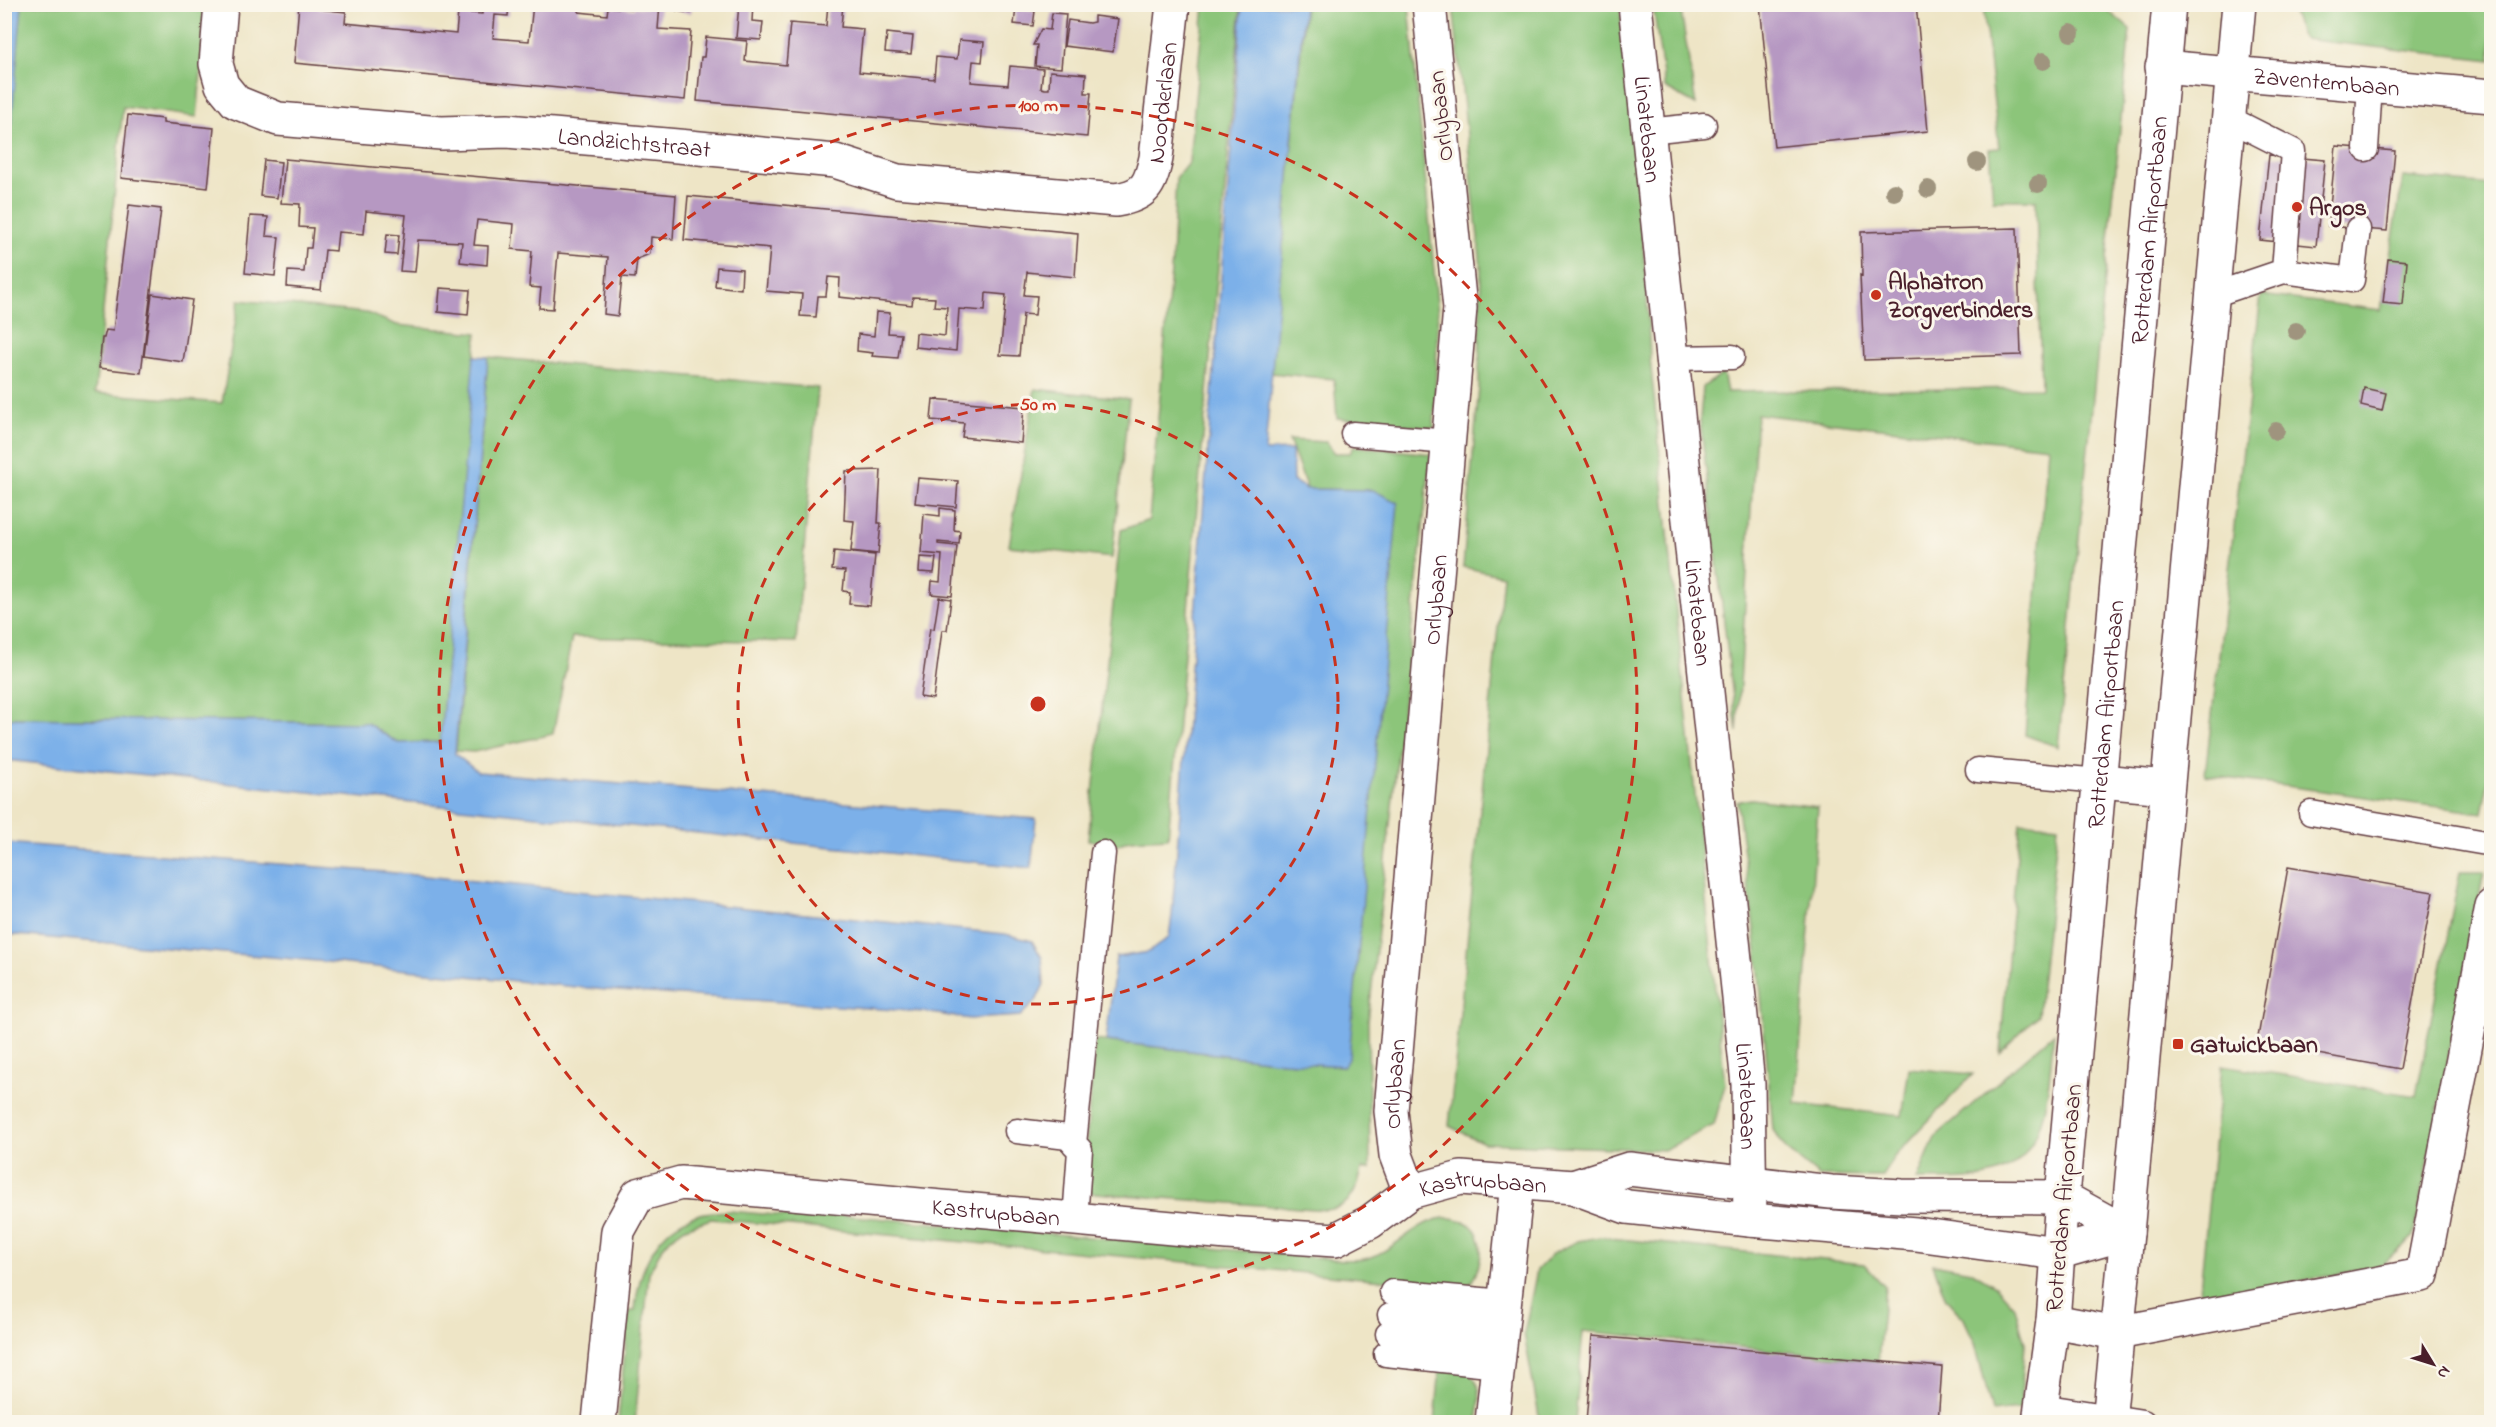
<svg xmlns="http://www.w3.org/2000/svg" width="2496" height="1427" font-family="'Indie Flower',sans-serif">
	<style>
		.green { fill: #8cc57a; stroke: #6b7252; stroke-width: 1.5 }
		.water { fill: #7bb0e9; stroke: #62688a; stroke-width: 1.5 }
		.building { fill: #b698c2 }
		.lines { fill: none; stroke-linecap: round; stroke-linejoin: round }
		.lane-casing { stroke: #633d42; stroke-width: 27 }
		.street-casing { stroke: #633d42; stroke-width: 36 }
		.secondary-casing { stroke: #633d42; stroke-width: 36 }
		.lane { stroke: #fff; stroke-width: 24 }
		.street { stroke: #fff; stroke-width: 33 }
		.secondary { stroke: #fff; stroke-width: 33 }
		.tree { fill: #9f947e }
		.ring { fill: none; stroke: #c8321e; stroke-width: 3; stroke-dasharray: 10 8 }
		.poi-dot { fill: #c8321e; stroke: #fbf7ec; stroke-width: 2 }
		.labels { text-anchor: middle; stroke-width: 6; stroke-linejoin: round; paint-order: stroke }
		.street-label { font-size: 24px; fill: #4a1f2b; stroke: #fbf7ec }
		.poi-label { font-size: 24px; font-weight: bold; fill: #4a1f2b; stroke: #fbf7ec; text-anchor: start }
		.centre { fill: #c8321e; stroke: #fbf7ec; stroke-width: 3 }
		.ring-label { font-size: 18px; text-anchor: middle; font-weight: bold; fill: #c8321e; stroke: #fbf7ec; stroke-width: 6; stroke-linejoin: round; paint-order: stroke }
	</style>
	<rect width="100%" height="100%" fill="#fbf7ec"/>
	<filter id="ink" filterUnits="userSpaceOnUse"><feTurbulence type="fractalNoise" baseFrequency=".0167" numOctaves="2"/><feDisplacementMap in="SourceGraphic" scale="12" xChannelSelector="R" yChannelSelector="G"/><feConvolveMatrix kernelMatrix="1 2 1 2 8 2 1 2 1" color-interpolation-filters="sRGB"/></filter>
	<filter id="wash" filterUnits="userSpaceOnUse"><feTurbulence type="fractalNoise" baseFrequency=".008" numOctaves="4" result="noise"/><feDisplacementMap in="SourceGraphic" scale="24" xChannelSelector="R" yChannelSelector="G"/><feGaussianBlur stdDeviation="1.35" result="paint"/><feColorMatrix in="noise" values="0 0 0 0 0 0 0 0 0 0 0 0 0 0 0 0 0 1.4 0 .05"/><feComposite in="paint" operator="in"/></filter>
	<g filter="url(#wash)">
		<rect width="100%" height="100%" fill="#eee5c6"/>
		<path class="green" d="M22 5H207L197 117 123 107 95 393 222 403 239 300 367 313 397 325 477 333 440 742 398 743 367 723 5 718 4 195Z
			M1204 5H1241L1168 838 1129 840 1118 845 1088 840 1121 530 1149 520 1172 260 1176 178 1189 162Z
			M1305 5H1409L1438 314 1434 428 1337 418 1334 379 1271 373Z
			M1453 5H1620L1646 278 1650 358 1725 1085 1714 1125 1664 1150 1484 1143 1449 1126 1503 576 1463 567 1479 387 1481 266Z
			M1653 5H1680L1696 105 1665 88Z
			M1983 5H2101L2130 29 2058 747 2025 735 2048 447 1757 414 1737 732 1700 419 1703 387 1723 373 1727 392 2041 388 2036 200H1993L1989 149 1999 148Z
			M2290 5H2491V60L2303 39Z
			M2403 177 2491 185 2492 764 2482 813 2205 775 2261 295 2381 310Z
			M488 357 818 388 796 642 572 637 553 734 474 752 456 751Z
			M1035 389 1129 399 1112 558 1009 546Z
			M1289 440 1326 442 1334 453H1350L1354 446 1431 454 1368 1022 1370 1169H1362C1357 1191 1350 1208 1326 1210L1082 1192 1095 1040 1283 1062 1343 1066 1373 490 1307 489Z
			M1752 799 1818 807 1796 1104 1902 1116 1909 1068 1973 1074 1893 1158 1883 1177 1819 1176 1787 1150 1773 1130 1757 951 1737 801Z
			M2020 822 2058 826 2038 1015 2000 1052Z
			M2460 872H2484L2414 1236 2381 1266 2199 1300 2222 1065 2416 1096Z
			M2054 1033C2048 1078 2050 1153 2000 1172 1975 1182 1943 1179 1917 1180L1935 1137Z
			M730 1211 807 1218 808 1212 1323 1258C1336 1259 1356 1262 1369 1258 1394 1250 1412 1226 1438 1219 1452 1216 1472 1220 1478 1235 1485 1252 1479 1268 1471 1283L1454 1289 1439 1285 711 1219 685 1228 670 1239 661 1250 649 1273 635 1422H618L629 1311H635C638 1271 655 1228 697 1215 707 1211 720 1212 730 1211Z
			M1600 1237 1864 1264 1885 1287 1878 1361 1583 1331 1575 1422H1540L1524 1333 1537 1270 1552 1254 1578 1241Z
			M1933 1264 1971 1271 1997 1287 2015 1307 2025 1344 2020 1409 1992 1412 1975 1343 1964 1319 1946 1299Z
			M1440 1367C1448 1369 1461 1369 1468 1373 1485 1382 1479 1408 1477 1422H1435Z"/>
		<path class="water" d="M10 5H22L5 195 4 66Z
			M1242 5H1304L1265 451 1292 450 1293 481 1307 489 1373 490 1398 503 1349 1057 1344 1066 1283 1062 1106 1041 1116 957 1149 952 1169 937 1172 915Z
			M474 356 488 357 455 754 478 772 1036 819 1031 868 5 760V718L367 723 398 743 440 742Z
			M4 843 385 872 1005 934 1032 941 1042 958 1044 984 1036 1001 1020 1016 970 1019 924 1012 606 990 317 961 5 934Z"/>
		<g id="blocks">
			<path class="building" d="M299 4H320L319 9 346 12 345 23 456 34 458 12 482 14 483 4H509L508 16 495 15 493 38 529 41 533 4H580L579 12 607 15 608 7 634 9V7L647 8 648 4H660L658 29 691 31 685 100 294 63Z
				M409 4H439V10L409 7Z
				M678 4H692L691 13 677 11Z
				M739 4H753L752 21 763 22 761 40 736 38Z
				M828 4H843L841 27 863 29 859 72 934 79 936 57 957 59 959 40 984 42 982 62 973 61 971 82 1008 85 1010 66 1043 69 1041 88 1045 89H1049L1050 71 1086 74 1085 93H1091L1087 137 697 101 701 57H704L706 37 747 41 745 61 786 65 790 23 826 26Z
				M1760 4H1916L1928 131 1774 147Z
				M1016 8 1035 11 1033 26 1014 24Z
				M1052 13 1066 14 1061 68 1035 66 1037 45H1033L1041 29 1050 30Z
				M1094 16 1118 19 1113 52 1064 46 1068 20 1089 23 1094 22Z
				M887 33 913 36 911 54 885 52Z
				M128 115 163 119V123L214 128 208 188 121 178Z
				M2336 146 2395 151 2387 231 2328 226Z
				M2269 155 2325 160 2316 246 2260 240Z
				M285 159 676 195 673 239 651 237 650 254 637 259 635 278 622 277 618 316 604 314 608 257 558 253 553 309 539 308 541 288 529 287 532 251 512 249 514 224 477 220 474 245 488 246 487 265 460 262 462 242 418 240 415 272 400 271 406 215 366 211 364 234 338 232 336 251 325 250 321 290 287 287 288 271 304 272 306 248H311L313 228 299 227 300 204 281 203Z
				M264 160 281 162 277 198 260 196Z
				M688 196 1078 233 1075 277 1027 272 1024 295 1037 296 1035 315 1023 314 1019 356 1000 355 1006 295 986 293 985 311 959 309 956 351 915 347 916 333 945 336 947 307 934 306 935 298 913 297 912 305 839 297 840 278 828 277 826 296H818L816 317 800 316 802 294 766 291 770 248 684 240Z
				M129 205 161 209 141 373 99 368 102 338H104L106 330 113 331Z
				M250 216 268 217 266 236 279 237 275 276 245 273Z
				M2017 228 2021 355 1864 360 1860 275 1862 276 1861 232Z
				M387 234 399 235 397 255 385 254Z
				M2388 259 2407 261 2403 305 2383 303Z
				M717 267 742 269 741 289 715 286Z
				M440 288 470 290 468 315 438 312Z
				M152 294 192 300 183 362 144 356Z
				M876 312 890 313 888 333 901 334 898 358 872 356 873 353 857 351 858 334 874 336Z
				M2364 388 2386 393 2382 411 2361 406Z
				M933 399 1024 407 1021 443 962 437 964 423 931 420Z
				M881 470 878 523H881L878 554 851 551 854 521 844 520 846 471Z
				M918 478 958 481 956 507 915 503Z
				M940 508 955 510 954 530 960 531 959 544 938 542V544L957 546 952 596 931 594 932 581 940 582 942 555 921 553 924 514 940 516Z
				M834 551 875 555 870 606 849 604 850 592 843 591 845 571 832 570Z
				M920 557 936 558 934 573 919 572Z
				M939 597 951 599 947 630H942L933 699 920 697 930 628 934 629Z
				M2288 867 2433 892 2400 1069 2257 1043Z
				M1593 1336 1942 1367 1938 1422H1586Z"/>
		</g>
	</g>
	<g filter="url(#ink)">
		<use href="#blocks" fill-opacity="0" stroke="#633d42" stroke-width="1.5"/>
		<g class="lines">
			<defs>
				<path id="lane" d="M1648 131 1704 125
					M2366 149 2370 85
					M2284 271 2352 280 2358 229
					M2213 295 2284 271 2293 151 2230 119
					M1672 358 1732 357
					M1353 434 1449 442
					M1978 770 2100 781
					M2311 813 2492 844
					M1017 1131 1068 1137 1080 1150 1075 1219
					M1074 1144 1103 853
					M1392 1292 1504 1302
					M1390 1315 1502 1325
					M1388 1334 1500 1345
					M1386 1354 1498 1366
					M2041 1406 2143 1422"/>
				<g id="street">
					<path id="s1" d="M221 4 216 64 222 85 236 102 278 119 441 133 507 131 689 147 835 161 897 181 1116 200C1145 195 1150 186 1156 158L1173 4"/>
					<path id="s2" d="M1635 4 1748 1084 1750 1220"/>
					<path id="s3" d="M2162 67 2492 96"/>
					<path d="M2100 781 2167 787"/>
					<path id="s4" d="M1410 1192 1396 1155 1391 1111 1460 308 1429 4"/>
					<path d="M2053 1321 2117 1333 2422 1275 2492 906"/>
					<path d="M1492 1422 1517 1183"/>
					<path d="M2039 1422 2053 1321 2062 1197 2127 1233 2109 1422"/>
				</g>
				<g id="secondary">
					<path id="s5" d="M1573 1187 1629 1169 1831 1192 1902 1196 2062 1197 2169 4"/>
					<path id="s6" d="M599 1422 618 1231 638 1195 681 1183 1227 1233 1335 1240 1370 1222 1410 1192 1461 1178 1573 1187 1627 1207 1750 1220 1916 1234 2057 1253 2127 1233 2239 4"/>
				</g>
			</defs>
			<use href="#lane" class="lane-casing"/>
			<use href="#street" class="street-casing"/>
			<use href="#secondary" class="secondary-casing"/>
			<use href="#lane" class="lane"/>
			<use href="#street" class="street"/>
			<use href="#secondary" class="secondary"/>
		</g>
		<g class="tree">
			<circle cx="2071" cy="33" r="9"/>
			<circle cx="2043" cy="61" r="9"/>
			<circle cx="1977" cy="162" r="9"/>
			<circle cx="2038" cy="184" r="9"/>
			<circle cx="1928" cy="189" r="9"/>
			<circle cx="1894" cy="192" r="9"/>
			<circle cx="2296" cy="331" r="9"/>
			<circle cx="2276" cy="431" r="9"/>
		</g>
	</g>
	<g class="ring">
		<circle cx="1038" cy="704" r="300"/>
		<circle cx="1038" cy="704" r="599"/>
	</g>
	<g class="poi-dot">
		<circle cx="2297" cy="207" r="6"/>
		<circle cx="1876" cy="295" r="6"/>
		<rect x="2172" y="1038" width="12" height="12" rx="3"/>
	</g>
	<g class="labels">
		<g class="street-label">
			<text dy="8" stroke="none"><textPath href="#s3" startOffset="165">Zaventembaan</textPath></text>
			<text dy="8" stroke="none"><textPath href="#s1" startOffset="1113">Noorderlaan</textPath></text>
			<text transform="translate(1440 116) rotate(-96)" y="8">Orlybaan</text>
			<text dy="8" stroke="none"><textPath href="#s2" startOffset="126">Linatebaan</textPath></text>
			<text dy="8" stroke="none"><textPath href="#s1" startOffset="507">Landzichtstraat</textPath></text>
			<text dy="8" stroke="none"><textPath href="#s5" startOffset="1464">Rotterdam Airportbaan</textPath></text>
			<text dy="8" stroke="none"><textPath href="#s4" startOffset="597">Orlybaan</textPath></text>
			<text dy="8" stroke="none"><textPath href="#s2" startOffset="612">Linatebaan</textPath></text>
			<text dy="8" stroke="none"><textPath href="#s5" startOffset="978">Rotterdam Airportbaan</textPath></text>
			<text dy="8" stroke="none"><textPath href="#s4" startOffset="111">Orlybaan</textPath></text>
			<text dy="8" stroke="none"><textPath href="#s2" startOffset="1098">Linatebaan</textPath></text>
			<text dy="8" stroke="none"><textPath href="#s6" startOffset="1098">Kastrupbaan</textPath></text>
			<text transform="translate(2063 1198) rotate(-85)" y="8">Rotterdam Airportbaan</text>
			<text dy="8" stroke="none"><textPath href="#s6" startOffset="594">Kastrupbaan</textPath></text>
		</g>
		<g class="poi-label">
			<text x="2309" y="215">Argos</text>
			<text x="1888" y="289">Alphatron<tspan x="1888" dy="28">Zorgverbinders</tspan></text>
			<text x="2190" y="1052">Gatwickbaan</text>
		</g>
	</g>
	<circle cx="1038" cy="704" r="9" class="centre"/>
	<g class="ring-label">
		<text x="1038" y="111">100 m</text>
		<text x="1038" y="410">50 m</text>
	</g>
	<rect width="2496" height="1427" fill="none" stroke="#fbf7ec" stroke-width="24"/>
	<g transform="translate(2433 1364) rotate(128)" stroke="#fbf7ec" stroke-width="4.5" paint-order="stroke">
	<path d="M0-4.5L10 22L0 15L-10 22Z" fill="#4a1f2b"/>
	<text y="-9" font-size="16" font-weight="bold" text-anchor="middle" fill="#4a1f2b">N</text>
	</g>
</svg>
